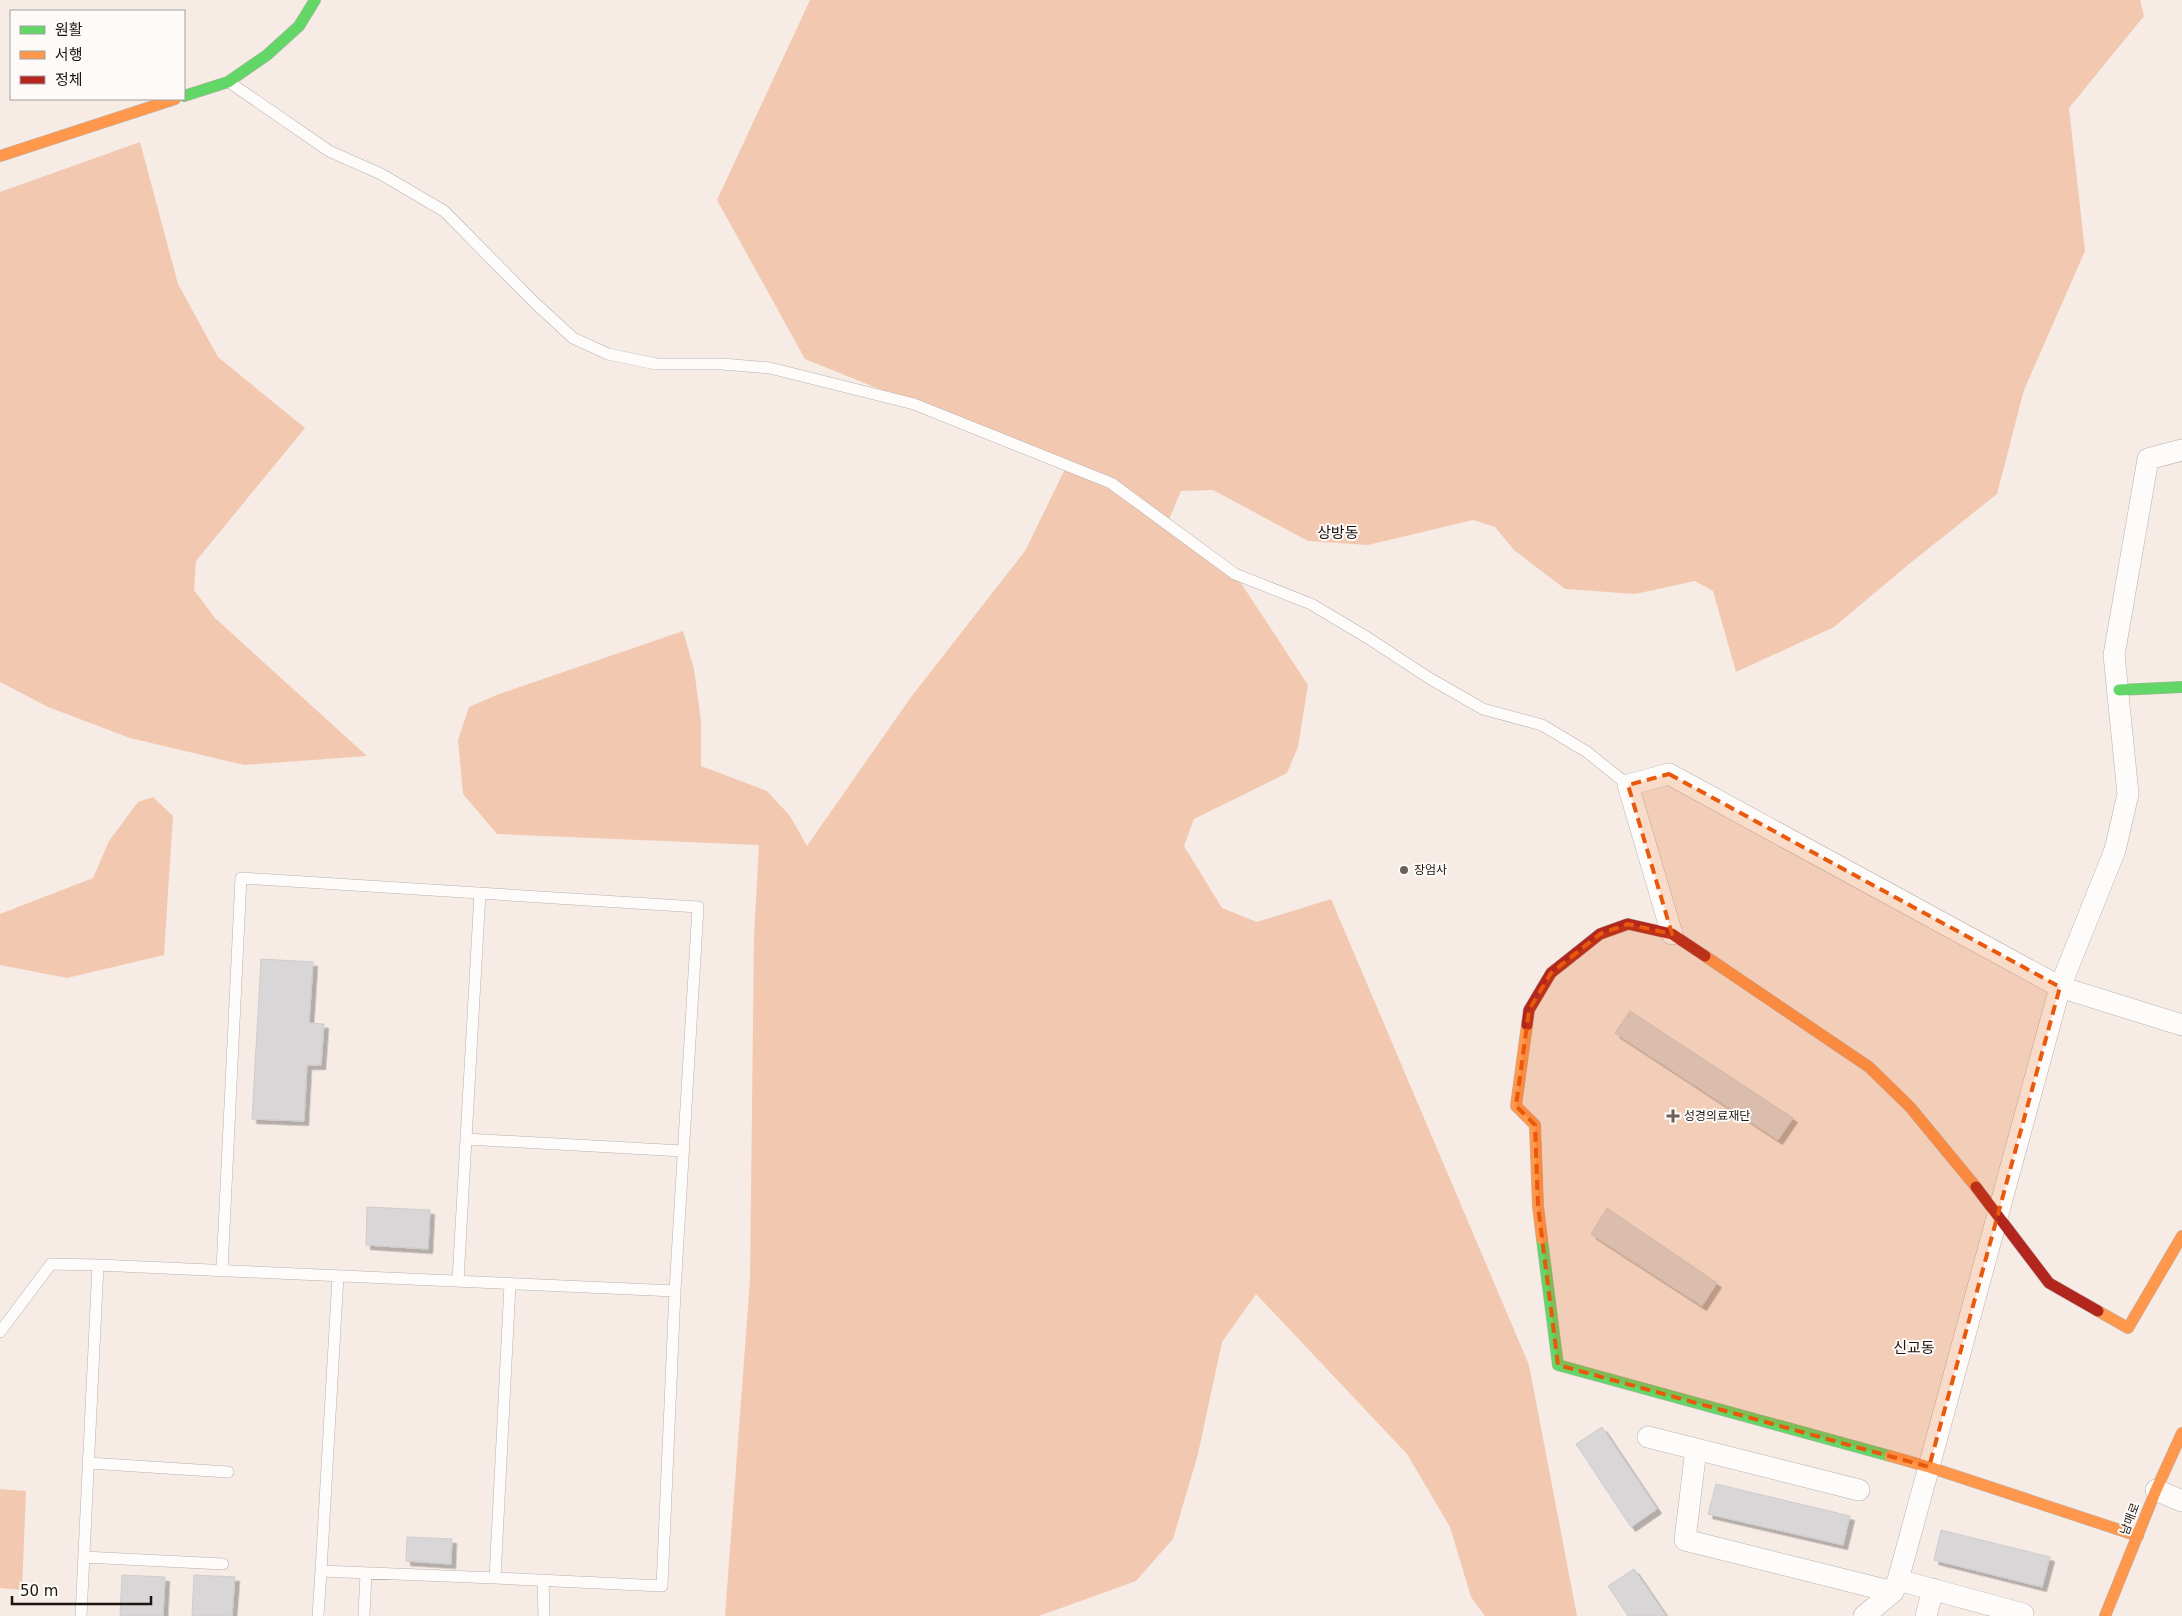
<svg xmlns="http://www.w3.org/2000/svg" width="2182" height="1616" font-family="'DejaVu Sans','Noto Sans KR',sans-serif">
	<style>
		.green { fill: #f2c9b0 }
		.building { fill: #d9d6d7; stroke: #cfcccc; filter: url(#shadow) }
		.lines { fill: none; stroke-linecap: round; stroke-linejoin: round }
		.lane-casing { stroke: #b9b1ac; stroke-width: 12 }
		.street-casing { stroke: #b9b1ac; stroke-width: 22 }
		.fast-casing { stroke: #b9b1ac; stroke-width: 12 }
		.slow-casing { stroke: #b9b1ac; stroke-width: 12 }
		.jam-casing { stroke: #b9b1ac; stroke-width: 12 }
		.lane { stroke: #fefcfb; stroke-width: 11 }
		.street { stroke: #fefcfb; stroke-width: 21 }
		.fast { stroke: #63d668; stroke-width: 11 }
		.slow { stroke: #ff974d; stroke-width: 11 }
		.jam { stroke: #b3261e; stroke-width: 11 }
		.marked { fill: #e8590c; fill-opacity: 0.2; stroke: #e8590c; stroke-width: 4; stroke-dasharray: 10 6; stroke-linejoin: round }
		.poi-dot { fill: #68615c; stroke: #fefaf8; stroke-width: 2 }
		.labels { text-anchor: middle; stroke-width: 4; stroke-linejoin: round; paint-order: stroke }
		.poi-label { font-size: 12px; fill: #1c1612; stroke: #fefaf8; text-anchor: start }
		.street-label { font-size: 12px; fill: #1c1612; stroke: #fefaf8 }
		.quarter-label { font-size: 15px; fill: #1c1612; stroke: #fefaf8 }
	</style>
	<defs>
		<filter id="shadow"><feDropShadow dx="4.5" dy="4.5" stdDeviation="0" flood-color="#0004"/></filter>
	</defs>
	<rect width="100%" height="100%" fill="#f6ebe5"/>
	<path class="green" d="M810 0H2140L2144 16 2069 108 2085 251 2024 390 1997 494 1909 564 1834 627 1736 672 1713 591 1695 581 1635 594 1565 589 1514 550 1495 527 1473 520 1368 545 1308 541 1213 490 1181 491 1167 524 1235 574 1308 685 1298 747 1287 773 1194 819 1184 846 1222 908 1257 922 1331 899 1529 1365 1577 1616H1485L1471 1597 1450 1527 1407 1454 1256 1294 1222 1342 1198 1454 1173 1539 1136 1581 1039 1616H725L750 1280 754 936 759 845 497 834 463 794 458 740 469 707 499 694 683 631 694 669 701 721V766L767 791 790 816 807 846 911 697 1025 551 1067 465 805 359 717 200Z
		M140 142 178 284 218 357 305 428 196 561 194 590 215 618 367 756 244 765 130 738 48 707 0 682V192Z
		M153 797 173 816 164 955 67 978 0 965V914L93 878 109 841 138 802Z
		M0 1489 26 1491 22 1590 0 1588Z"/>
	<path class="building" d="M261 959 313 962 309 1023 324 1024 321 1065H307L304 1121 252 1119Z
		M1630 1011 1793 1118 1778 1140 1615 1033Z
		M367 1207 430 1210 428 1249 366 1245Z
		M1607 1208 1717 1283 1702 1306 1591 1234Z
		M1602 1427 1657 1509 1631 1527 1576 1444Z
		M1716 1484 1850 1516 1843 1545 1708 1514Z
		M1941 1530 2050 1557 2042 1587 1934 1560Z
		M407 1537 452 1539 451 1564 406 1561Z
		M1634 1569 1666 1616H1628L1608 1586Z
		M122 1575 165 1577 163 1616H120Z
		M194 1575 235 1577 232 1616H192Z"/>
	<g class="lines">
		<defs>
			<path id="lane" d="M229 82 329 151 381 174 444 211 535 303 573 338 608 354 656 364H722L770 368 914 404 1111 483 1235 574 1311 604 1368 638 1429 678 1483 709 1542 725 1587 752 1628 785
				M466 1139 480 893
				M222 1270 241 878 698 907 675 1291
				M338 1276 321 1571 495 1578
				M458 1281 466 1139 683 1151
				M0 1332 51 1264 98 1265 675 1291 662 1586 495 1578 510 1284
				M88 1463 228 1472
				M84 1557 223 1564
				M543 1581 544 1616
				M81 1616 98 1265
				M318 1616 321 1571
				M364 1616 366 1573"/>
			<path id="street" d="M1672 934 1628 785 1669 774 2060 987 2182 1025
				M1648 1437 1859 1490
				M1696 1449 1685 1540 1893 1592 1898 1580
				M2156 1490 2182 1501
				M1864 1616 1893 1592
				M1926 1616 1933 1589
				M2023 1616V1614L1898 1580 2060 987 2115 850 2128 794 2114 655 2148 459 2182 450"/>
			<path id="fast" d="M184 96 228 82 267 55 299 26 315 0
				M2119 690 2182 687
				M1542 1239 1558 1365 1890 1456"/>
			<path id="slow" d="M0 156 175 99
				M1705 956 1869 1067 1910 1107 1976 1187
				M1527 1025 1516 1106 1535 1125 1538 1206 1542 1239
				M2098 1311 2128 1328 2182 1236
				M1890 1456 1929 1467 2138 1536
				M2105 1616 2156 1490 2182 1433"/>
			<path id="jam" d="M1527 1025 1529 1010 1551 973 1600 934 1628 924 1672 934 1705 956
				M1976 1187 2049 1283 2098 1311"/>
		</defs>
		<use href="#lane" class="lane-casing"/>
		<use href="#street" class="street-casing"/>
		<use href="#fast" class="fast-casing"/>
		<use href="#slow" class="slow-casing"/>
		<use href="#jam" class="jam-casing"/>
		<use href="#lane" class="lane"/>
		<use href="#street" class="street"/>
		<use href="#fast" class="fast"/>
		<use href="#slow" class="slow"/>
		<use href="#jam" class="jam"/>
	</g>
	<path class="marked" d="M1669 774 2060 987 1929 1467 1558 1365 1538 1206 1535 1125 1516 1106 1529 1010 1551 973 1600 934 1628 924 1672 934 1628 785Z"/>
	<g class="poi-dot">
		<circle cx="1404" cy="870" r="5"/>
		<path d="M1670.5 1108.5h5v5h5v5h-5v5h-5v-5h-5v-5h5z"/>
	</g>
	<g class="labels">
		<g class="poi-label">
			<text x="1414" y="874">장엄사</text>
			<text x="1684" y="1120">성경의료재단</text>
		</g>
		<g class="street-label">
			<text transform="translate(2130 1519) rotate(-69)" y="4">남매로</text>
		</g>
		<g class="quarter-label">
			<text x="1338" y="538">상방동</text>
			<text x="1914" y="1353">신교동</text>
		</g>
	</g>
	<rect x="10" y="10" width="175" height="90" fill="#fefaf8" stroke="#a49f9c"/>
	<rect x="20" y="26" width="25" height="8" fill="#63d668" stroke="#a49f9c"/>
	<text x="55" y="35" font-size="15" fill="#1c1612">원활</text>
	<rect x="20" y="51" width="25" height="8" fill="#ff974d" stroke="#a49f9c"/>
	<text x="55" y="60" font-size="15" fill="#1c1612">서행</text>
	<rect x="20" y="76" width="25" height="8" fill="#b3261e" stroke="#a49f9c"/>
	<text x="55" y="85" font-size="15" fill="#1c1612">정체</text>
	<path d="M12 1596v8h139v-8" fill="none" stroke="#1c1612" stroke-width="2.5"/>
	<text x="20" y="1596" font-size="15" fill="#1c1612" stroke="#fefaf8" stroke-width="4" paint-order="stroke">50 m</text>
</svg>
